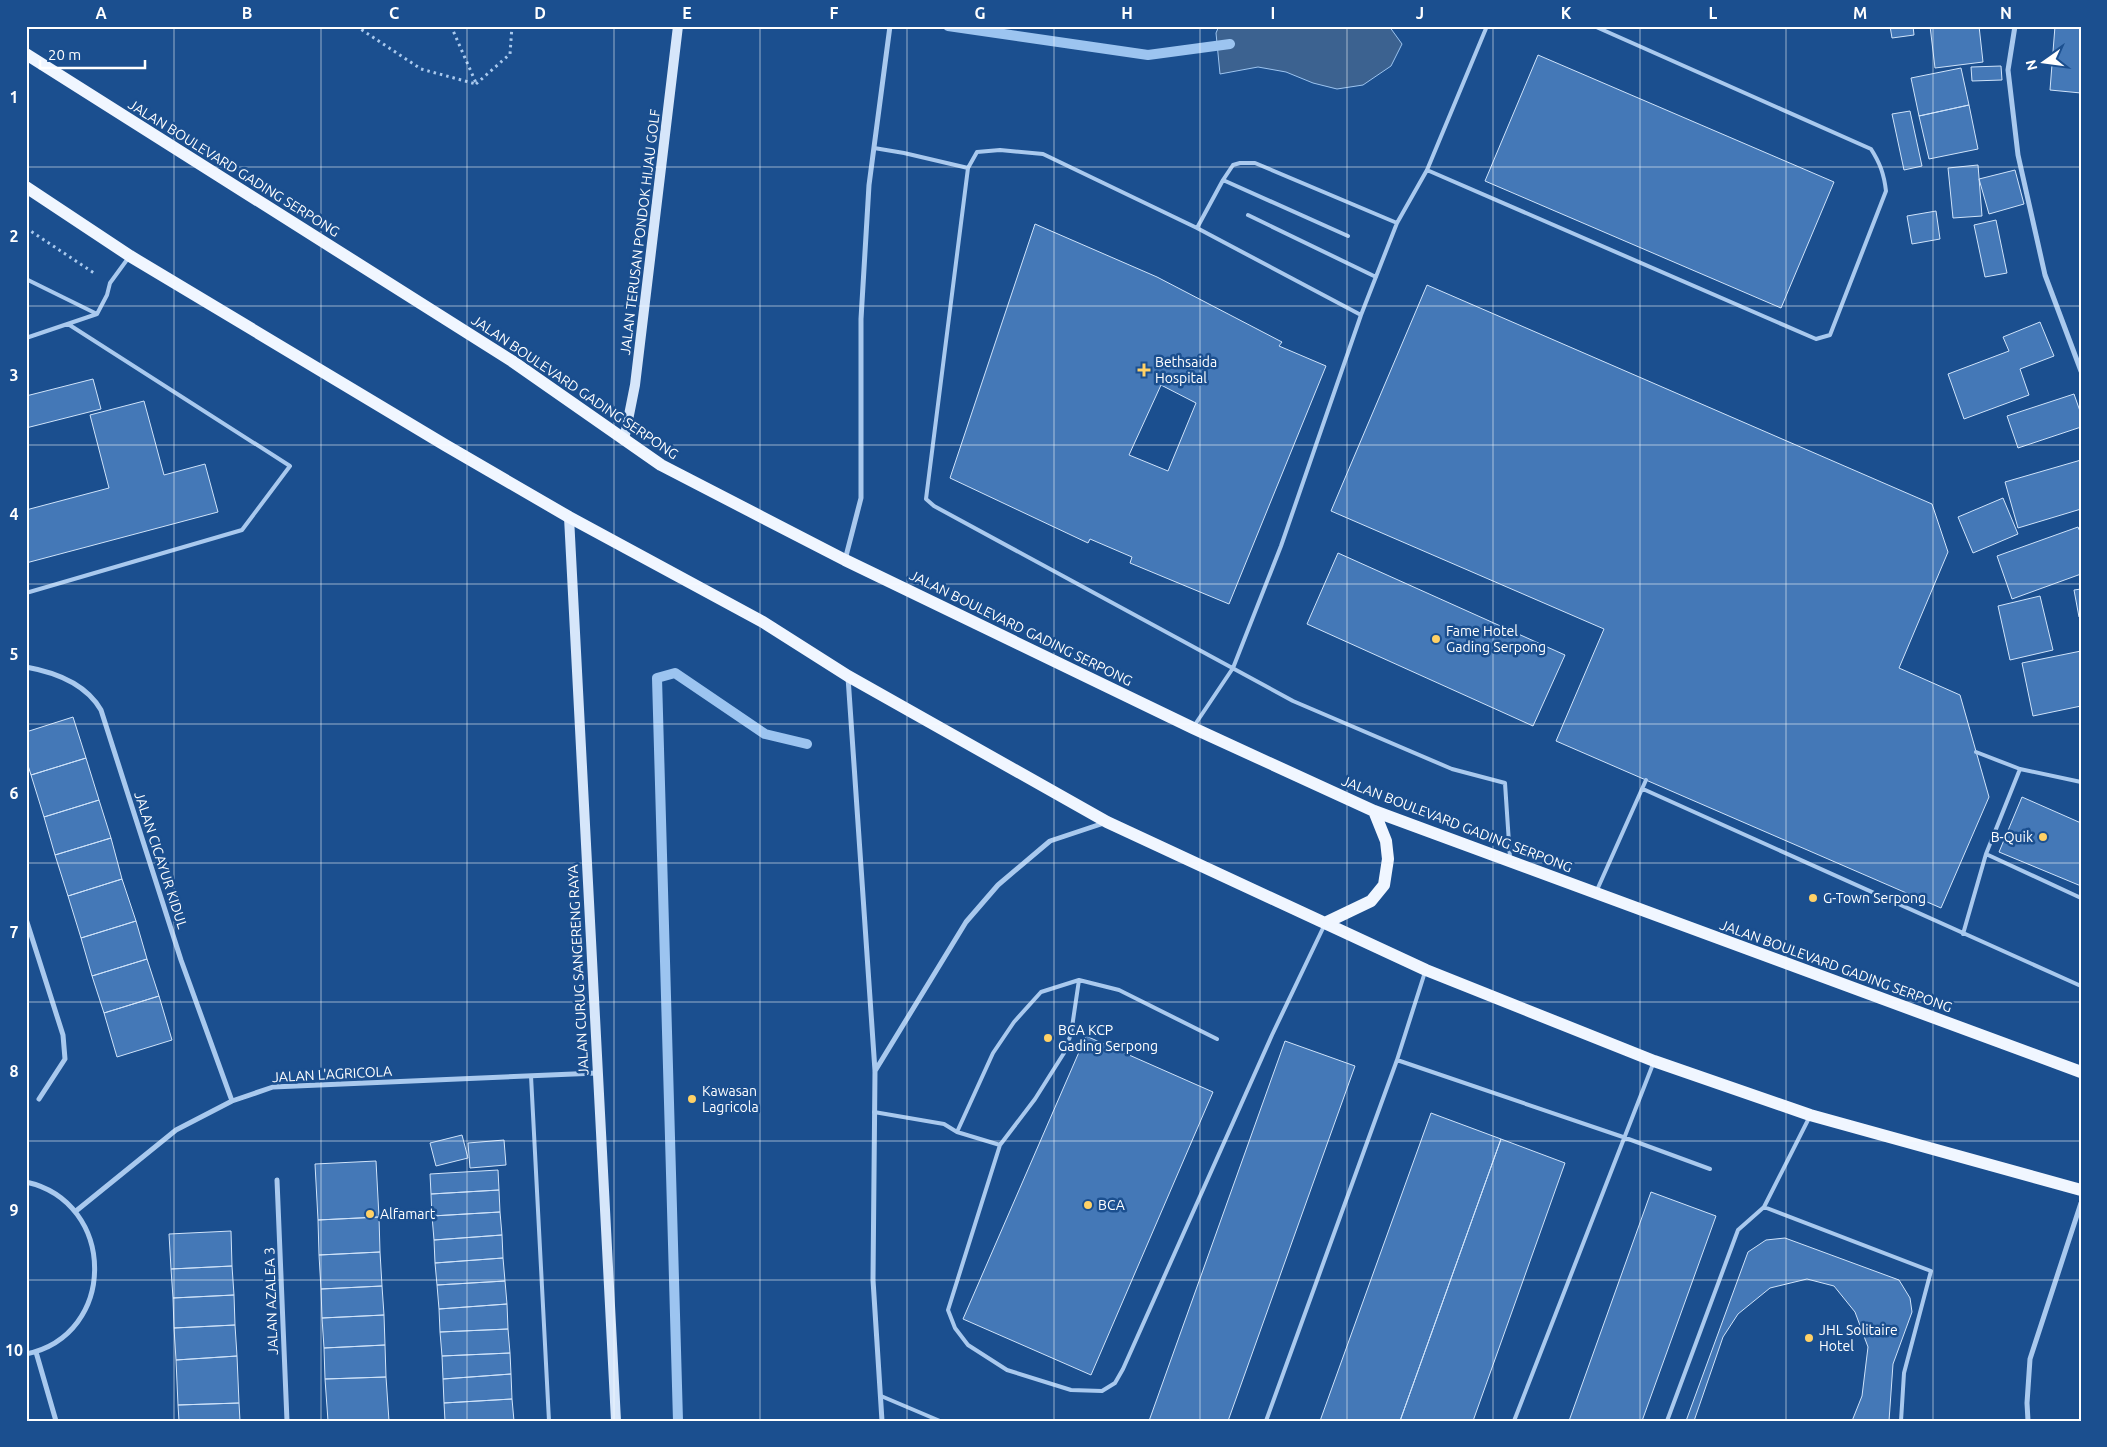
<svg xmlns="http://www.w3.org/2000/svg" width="2107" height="1447" font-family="Ubuntu,sans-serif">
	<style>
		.water { fill: #3c6290; stroke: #9cc4f0 }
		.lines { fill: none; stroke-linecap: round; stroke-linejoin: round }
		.stream { stroke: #9cc4f0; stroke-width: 10 }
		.building { fill: #4478b7; stroke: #cfe3fa; fill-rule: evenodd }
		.path { stroke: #a9c9ee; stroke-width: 3; stroke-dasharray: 2.5 4; stroke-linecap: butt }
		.lane { stroke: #a9c9ee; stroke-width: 4 }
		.street { stroke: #a9c9ee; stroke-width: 5 }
		.secondary { stroke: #d6e6fa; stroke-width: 10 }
		.primary { stroke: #f0f6ff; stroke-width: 12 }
		.grid { fill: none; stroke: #fff; stroke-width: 1; stroke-opacity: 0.55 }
		.poi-dot { fill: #ffd166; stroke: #1b4f8f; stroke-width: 2 }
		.labels { text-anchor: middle; stroke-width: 5; stroke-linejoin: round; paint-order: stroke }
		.street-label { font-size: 14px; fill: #fff; stroke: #1b4f8f }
		.poi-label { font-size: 14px; fill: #fff; stroke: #1b4f8f; text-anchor: start }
		.neatline { fill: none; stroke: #fff; stroke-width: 2 }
		.grid-label { font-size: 16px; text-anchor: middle; font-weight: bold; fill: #fff }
	</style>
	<rect width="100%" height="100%" fill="#1b4f8f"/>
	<path class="water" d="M1219 26H1389L1402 44 1391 66 1363 85 1337 89 1313 83 1286 72 1258 67 1220 74 1216 33Z"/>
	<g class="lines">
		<path class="stream" d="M948 26 1148 55 1230 44
			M678 1421 657 678 675 673 765 734 807 744"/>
	</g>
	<path class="building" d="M1890 26H1913L1914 35 1892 38Z
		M1930 26H1979L1983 62 1935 68Z
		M2055 26H2081V93L2050 90Z
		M1538 55 1834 182 1781 308 1485 181Z
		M2001 66 2002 80 1972 81 1971 67Z
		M1961 68 1969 105 1919 116 1911 78Z
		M1969 105 1978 149 1929 159 1919 116Z
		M1910 111 1922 166 1904 170 1892 114Z
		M1978 165 1982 216 1953 218 1948 168Z
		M2015 170 2024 204 1989 214 1979 179Z
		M1936 211 1940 239 1912 244 1907 216Z
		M1996 220 2007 273 1985 277 1974 225Z
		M1035 224 1157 277 1282 342 1279 346 1326 366 1229 604 1130 563 1132 557 1090 539 1088 543 950 478ZM1161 385 1196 403 1168 471 1129 455Z
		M1427 285 1932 504 1948 552 1899 668 1960 695 1989 797 1941 908 1556 741 1604 629 1331 511Z
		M2040 322 2054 356 2020 369 2029 395 1964 419 1948 374 2009 351 2003 337Z
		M93 379 101 409 26 428V396Z
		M2074 394 2081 414V427L2018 448 2007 416Z
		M144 401 164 475 205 464 218 512 26 563V510L109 488 90 415Z
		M2081 460V509L2018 528 2005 482Z
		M2003 498 2018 534 1973 553 1958 517Z
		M2078 527 2081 534V574L2012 599 1997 556Z
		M1338 553 1565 655 1533 726 1307 624Z
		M2081 589V616L2079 617 2074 590Z
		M2040 596 2053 650 2010 660 1998 606Z
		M2081 651V706L2033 716 2022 663Z
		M73 717 86 758 31 775 26 759V732Z
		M86 758 99 800 44 817 31 775Z
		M2022 797 2081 823V886L1999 852Z
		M99 800 111 838 55 855 44 817Z
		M111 838 122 879 68 896 55 855Z
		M122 879 136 921 81 938 68 896Z
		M136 921 147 959 92 976 81 938Z
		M147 959 159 996 104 1013 92 976Z
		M159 996 172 1040 117 1057 104 1013Z
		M1086 1036 1213 1092 1091 1375 963 1319Z
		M1285 1041 1355 1066 1228 1421H1149Z
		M1431 1113 1501 1139 1400 1421H1320Z
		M462 1135 468 1158 436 1166 430 1143Z
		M1501 1139 1565 1163 1473 1421H1400Z
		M504 1140 506 1165 470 1168 468 1143Z
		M376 1161 379 1217 318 1220 315 1164Z
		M498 1170 499 1190 431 1194 430 1174Z
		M499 1190 500 1212 432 1216 431 1194Z
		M1651 1192 1716 1216 1642 1421H1569Z
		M500 1212 502 1235 434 1240 432 1216Z
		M379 1217 380 1252 319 1255 318 1220Z
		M231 1231 232 1266 171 1269 169 1234Z
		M502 1235 503 1258 435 1263 434 1240Z
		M1785 1238 1899 1280 1910 1298 1912 1312 1893 1364 1889 1421H1686L1748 1252 1766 1240Z
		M380 1252 382 1286 321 1289 319 1255Z
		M503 1258 505 1281 437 1285 435 1263Z
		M232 1266 234 1295 173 1298 171 1269Z
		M1807 1279 1834 1286 1855 1312 1868 1347 1862 1396 1852 1421H1694L1723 1337 1738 1314 1770 1288Z
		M505 1281 507 1304 439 1309 437 1285Z
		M382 1286 384 1315 322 1318 321 1289Z
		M234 1295 235 1325 174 1328 173 1298Z
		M507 1304 508 1329 440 1332 439 1309Z
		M384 1315 385 1345 324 1348 322 1318Z
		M235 1325 237 1356 176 1360 174 1328Z
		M508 1329 510 1353 442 1356 440 1332Z
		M385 1345 386 1377 325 1379 324 1348Z
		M510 1353 511 1374 443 1379 442 1356Z
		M237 1356 239 1403 178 1405 176 1360Z
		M511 1374 512 1399 444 1403 443 1379Z
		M386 1377 389 1421H328L325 1379Z
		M512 1399 514 1421H445L444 1403Z
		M239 1403 240 1421H179L178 1405Z"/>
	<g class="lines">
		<path class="path" d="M356 26 421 69 476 84
			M451 26 476 83
			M476 84 510 54 512 26
			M26 228 94 273"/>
		<path class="lane" d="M874 148 904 153 968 168
			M1427 170 1816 339 1830 335 1886 191C1884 174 1880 163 1871 149L1594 26
			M1223 180 1348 236
			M1248 215 1376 277
			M1397 223 1427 170 1487 26
			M26 279 97 314 107 295 110 283 129 257
			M1361 315 1197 228 1043 154 1000 150 977 152 968 168 926 499 934 506 1293 701 1452 769 1505 783 1510 858
			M26 338 97 314
			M26 593 242 530 290 466 68 324
			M1194 726 1233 668 1281 546 1361 315 1397 223 1255 163H1240L1233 165 1223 180 1197 228
			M1976 752 2020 769 2081 782
			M1643 789 2081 986
			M1986 854 2081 898
			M1597 890 1646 780
			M1963 934 1986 854 2020 769
			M1079 980 1071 1034 1064 1053 1035 1099 1000 1145 948 1310 955 1328 968 1345 1007 1370 1071 1390 1102 1391 1115 1383 1123 1369 1272 1035 1324 926
			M1397 1060 1623 1137 1710 1169
			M531 1076 549 1421
			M874 1112 944 1124 957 1132 1000 1145
			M1809 1118 1764 1207 1931 1271 1904 1373 1901 1421
			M957 1132 993 1053 1014 1022 1041 992 1079 980 1119 990 1217 1039
			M881 1396 940 1421
			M1266 1421 1397 1060 1425 972
			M1514 1421 1653 1064
			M1667 1421 1738 1230 1764 1207"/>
		<path class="street" d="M2015 26 2008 70 2018 155 2045 275 2081 371
			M845 560 861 498V319L869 185 890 26
			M26 667C54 672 86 684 101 710L181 960 232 1101
			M848 677 875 1071 873 1280 882 1421
			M26 919 63 1035 65 1059 39 1099
			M875 1071 966 922 998 885 1050 841 1104 823
			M277 1180 287 1421
			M26 1182C117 1202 118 1335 26 1354
			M76 1211 176 1130 232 1101 273 1087 597 1073
			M36 1352 56 1421
			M2028 1421 2027 1403 2030 1359 2081 1203"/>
		<path class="secondary" d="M624 440 635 385 678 26
			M569 517 616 1421"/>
		<path class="primary" d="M26 54 512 361 661 465 845 560 1193 728 1374 811 2081 1072
			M26 187 130 256 445 445 569 517 763 622 848 676 1107 822 1426 970 1654 1061 1810 1115 2081 1190
			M1325 923 1371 901 1384 885 1388 859 1386 841 1374 811"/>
	</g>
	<path class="grid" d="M174 26V1421M321 26V1421M467 26V1421M614 26V1421M760 26V1421M907 26V1421M1054 26V1421M1200 26V1421M1347 26V1421M1493 26V1421M1640 26V1421M1786 26V1421M1933 26V1421M26 167H2081M26 306H2081M26 445H2081M26 584H2081M26 724H2081M26 863H2081M26 1002H2081M26 1141H2081M26 1280H2081"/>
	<g class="poi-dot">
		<path d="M1141.5 362.5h5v5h5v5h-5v5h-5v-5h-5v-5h5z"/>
		<circle cx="1436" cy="639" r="5"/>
		<circle cx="2043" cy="837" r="5"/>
		<circle cx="1813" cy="898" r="5"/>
		<circle cx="1048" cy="1038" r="5"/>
		<circle cx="692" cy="1099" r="5"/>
		<circle cx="1088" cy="1205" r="5"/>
		<circle cx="370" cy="1214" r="5"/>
		<circle cx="1809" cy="1338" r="5"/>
	</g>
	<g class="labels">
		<g class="street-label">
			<text transform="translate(234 168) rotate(32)" y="5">JALAN BOULEVARD GADING SERPONG</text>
			<text transform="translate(640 232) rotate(-83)" y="5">JALAN TERUSAN PONDOK HIJAU GOLF</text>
			<text transform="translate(575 387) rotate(34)" y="5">JALAN BOULEVARD GADING SERPONG</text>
			<text transform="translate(1021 628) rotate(26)" y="5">JALAN BOULEVARD GADING SERPONG</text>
			<text transform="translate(1457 824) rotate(21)" y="5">JALAN BOULEVARD GADING SERPONG</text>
			<text transform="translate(161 860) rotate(72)" y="5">JALAN CICAYUR KIDUL</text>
			<text transform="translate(1836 966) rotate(20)" y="5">JALAN BOULEVARD GADING SERPONG</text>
			<text transform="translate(578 970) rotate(-93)" y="5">JALAN CURUG SANGERENG RAYA</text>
			<text transform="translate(332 1074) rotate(-3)" y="5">JALAN L'AGRICOLA</text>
			<text transform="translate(271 1301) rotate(-92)" y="5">JALAN AZALEA 3</text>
		</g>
		<g class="poi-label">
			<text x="1155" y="367">Bethsaida<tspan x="1155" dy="16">Hospital</tspan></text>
			<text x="1446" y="636">Fame Hotel<tspan x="1446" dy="16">Gading Serpong</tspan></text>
			<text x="2033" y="842" text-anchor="end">B-Quik</text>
			<text x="1823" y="903">G-Town Serpong</text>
			<text x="1058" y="1035">BCA KCP<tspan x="1058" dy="16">Gading Serpong</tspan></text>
			<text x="702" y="1096">Kawasan<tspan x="702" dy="16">Lagricola</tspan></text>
			<text x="1098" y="1210">BCA</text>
			<text x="380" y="1219">Alfamart</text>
			<text x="1819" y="1335">JHL Solitaire<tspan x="1819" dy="16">Hotel</tspan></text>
		</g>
	</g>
	<rect width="2107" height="1447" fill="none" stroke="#1b4f8f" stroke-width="55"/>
	<g transform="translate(2044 62) rotate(256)" stroke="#1b4f8f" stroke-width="4" paint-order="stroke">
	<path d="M0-4L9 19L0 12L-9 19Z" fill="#ffffff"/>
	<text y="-8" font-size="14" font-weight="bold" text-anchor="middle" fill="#ffffff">N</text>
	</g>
	<path d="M40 60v8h105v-8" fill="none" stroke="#ffffff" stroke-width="2.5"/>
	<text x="48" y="60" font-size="15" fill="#ffffff" stroke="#1b4f8f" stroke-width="4" paint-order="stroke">20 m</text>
	<rect x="28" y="28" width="2052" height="1392" class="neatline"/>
	<g class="grid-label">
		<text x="101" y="19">A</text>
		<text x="247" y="19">B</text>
		<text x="394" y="19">C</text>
		<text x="540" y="19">D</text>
		<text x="687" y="19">E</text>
		<text x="834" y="19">F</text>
		<text x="980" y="19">G</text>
		<text x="1127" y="19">H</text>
		<text x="1273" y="19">I</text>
		<text x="1420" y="19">J</text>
		<text x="1566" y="19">K</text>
		<text x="1713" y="19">L</text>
		<text x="1860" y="19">M</text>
		<text x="2006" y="19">N</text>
		<text x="14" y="103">1</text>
		<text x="14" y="242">2</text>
		<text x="14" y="381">3</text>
		<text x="14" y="520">4</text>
		<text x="14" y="660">5</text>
		<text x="14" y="799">6</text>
		<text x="14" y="938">7</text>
		<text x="14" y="1077">8</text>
		<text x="14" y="1216">9</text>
		<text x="14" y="1356">10</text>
	</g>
</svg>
